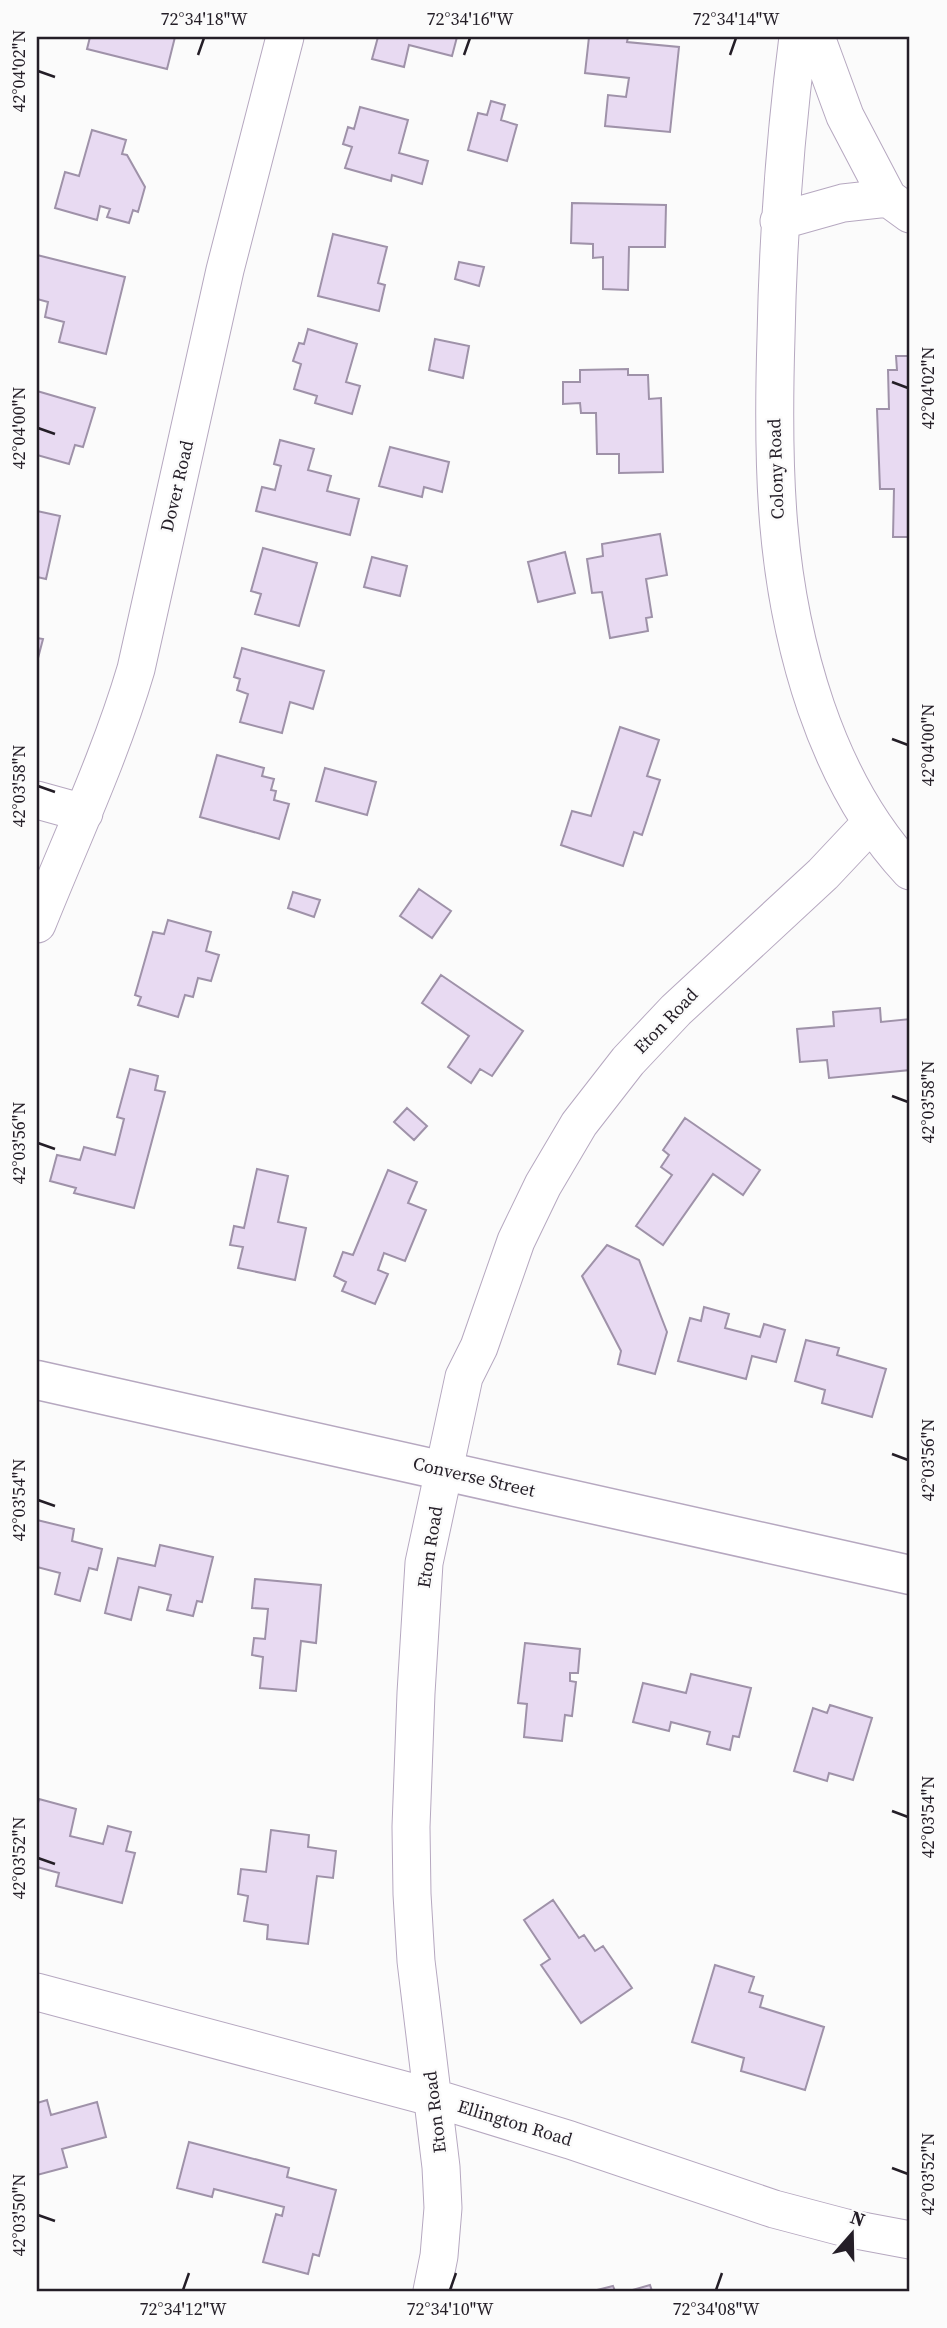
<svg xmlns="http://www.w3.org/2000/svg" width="947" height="2328" font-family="'Source Serif 4',serif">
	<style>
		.building { fill: #e8daf2; stroke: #9f92a9; stroke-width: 2 }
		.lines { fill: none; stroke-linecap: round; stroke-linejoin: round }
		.street-casing { stroke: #b6a8c0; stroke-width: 39 }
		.secondary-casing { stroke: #b6a8c0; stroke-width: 41 }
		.street { stroke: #fff; stroke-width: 37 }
		.secondary { stroke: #fff; stroke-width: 38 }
		.ticks { fill: none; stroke: #241e27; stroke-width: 2.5 }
		.labels { text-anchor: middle; stroke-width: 5; stroke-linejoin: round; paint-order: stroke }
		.street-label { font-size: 18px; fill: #241e27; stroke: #fbfbfb }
		.neatline { fill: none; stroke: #241e27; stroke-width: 2.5 }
		.ticks-label { font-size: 18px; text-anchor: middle; fill: #241e27 }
	</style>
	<rect width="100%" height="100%" fill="#fbfbfb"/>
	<path class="building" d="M90 37H175L167 69 87 49Z
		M378 37H457L452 56 409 45 404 67 372 59Z
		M589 37H628L627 42 679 47 670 132 605 126 608 95 626 97 629 78 585 73Z
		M491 101 505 105 501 120 517 125 507 161 468 150 478 113 487 115Z
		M360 107 408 120 399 153 428 161 422 184 392 175 391 181 345 168 352 147 343 144 348 127 354 129Z
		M92 130 126 140 122 154 127 155 145 187 138 212 133 210 129 223 107 217 110 209 100 206 97 220 55 208 65 172 79 176Z
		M572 203 666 205 665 247H629L628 290 603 289V257L593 258V244L571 243Z
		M333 234 387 247 378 283 385 285 379 311 318 296Z
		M37 255 125 277 106 354 59 342 64 322 45 317 48 302 37 299Z
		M459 262 484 267 479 286 455 279Z
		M308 329 357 344 346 382 360 386 352 414 315 403 317 396 294 389 301 364 293 361 299 343 304 344Z
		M435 339 469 346 463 378 429 370Z
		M896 356H910V537H893L894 489H880L877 409H889L888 370H897Z
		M628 369V375H648L649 399 661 398 663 472 619 473V454H597L596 413H581L580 403 563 404V382H580V370Z
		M37 391 95 408 83 447 75 445 69 464 37 455Z
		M280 440 314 449 308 470 331 476 327 491 359 499 350 535 256 511 262 487 275 490 281 466 274 464Z
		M390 447 449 462 442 492 424 487 422 497 379 486Z
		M37 511 60 516 46 579 37 577Z
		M660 534 667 575 646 579 652 617 646 618 648 631 610 638 602 592 592 593 587 559 603 556 602 544Z
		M263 548 317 563 299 626 255 614 261 594 251 591Z
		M565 552 575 593 538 602 528 562Z
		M372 557 407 566 400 596 364 587Z
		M37 638 43 639 37 662Z
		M242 648 324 671 313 709 290 702 282 733 240 722 248 694 237 690 240 679 234 677Z
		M620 727 659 740 647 776 660 780 642 835 634 832 623 866 561 845 572 811 591 816Z
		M217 755 264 768 262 776 274 779 271 790 276 791 274 800 289 804 279 839 200 817Z
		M325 768 376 782 367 815 316 801Z
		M419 889 451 911 432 938 400 916Z
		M293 892 320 900 314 917 288 908Z
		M168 920 211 932 206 951 219 955 211 981 198 978 193 997 185 995 178 1017 138 1005 141 997 135 995 153 932 164 934Z
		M441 975 523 1031 492 1076 480 1069 471 1083 448 1067 469 1036 422 1003Z
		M880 1008 881 1022 910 1019V1070L829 1078 827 1060 800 1062 797 1029 834 1026 833 1012Z
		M130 1069 158 1076 155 1090 165 1092 134 1208 74 1193 76 1188 50 1181 57 1155 80 1160 84 1147 115 1155 124 1119 117 1117Z
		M407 1108 427 1126 414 1140 394 1122Z
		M685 1118 760 1170 743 1195 713 1174 663 1245 636 1226 672 1175 661 1167 669 1155 663 1150Z
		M257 1169 288 1176 278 1222 306 1228 295 1280 238 1268 243 1247 230 1245 234 1226 244 1228Z
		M388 1170 417 1182 408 1203 426 1210 405 1261 384 1253 378 1270 388 1274 375 1304 342 1291 346 1282 334 1276 343 1252 353 1255Z
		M607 1245 639 1260 667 1332 655 1374 618 1364 621 1351 582 1276Z
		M704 1307 729 1314 725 1328 760 1337 764 1324 785 1330 776 1362 752 1356 746 1379 678 1361 690 1318 701 1321Z
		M806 1340 839 1348 837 1355 886 1369 872 1417 822 1403 825 1390 795 1381Z
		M37 1520 74 1529 72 1541 102 1549 97 1570 89 1568 80 1601 55 1594 60 1573 37 1567Z
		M160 1545 213 1557 202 1602 197 1601 193 1616 167 1610 171 1595 139 1587 131 1620 105 1613 118 1558 155 1566Z
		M255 1579 321 1585 316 1643 301 1641 296 1691 260 1688 263 1657 252 1655 254 1638 265 1639 268 1609 252 1608Z
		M525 1643 580 1649 578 1673H570V1681L576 1682 572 1716 565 1715 562 1741 524 1737 527 1704 518 1703Z
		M691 1674 751 1688 739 1737 733 1736 730 1750 707 1744 710 1732 671 1722 669 1731 633 1722 643 1683 686 1693Z
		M830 1705 872 1718 853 1780 829 1773 827 1781 794 1771 813 1708 827 1713Z
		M39 1799 76 1809 70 1836 103 1844 108 1826 131 1832 126 1851 135 1853 122 1903 56 1886 59 1873 37 1867V1807Z
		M271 1830 309 1835 308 1847 336 1851 333 1878 317 1876 308 1944 267 1939 268 1925 244 1921 248 1896 238 1894 241 1869 266 1872Z
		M553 1900 579 1938 584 1935 595 1951 603 1946 632 1988 581 2023 541 1965 550 1959 524 1920Z
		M715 1965 754 1977 749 1992 763 1996 760 2007 824 2027 805 2090 741 2071 744 2058 692 2042Z
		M47 2100 51 2115 97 2102 106 2137 62 2149 67 2167 37 2175V2103Z
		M189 2142 289 2168 287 2177 336 2190 319 2256 313 2254 308 2274 263 2262 276 2214 282 2216 284 2207 214 2189 212 2197 177 2188Z
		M650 2285 652 2291H629Z
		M613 2286 615 2291H593Z"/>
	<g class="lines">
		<defs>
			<path id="street" d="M798 37C785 137 778 236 776 337 772 466 774 584 816 707 837 768 866 824 910 871
				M816 37 845 116 888 198 910 214
				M779 221 843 203 888 198
				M37 800 84 813
				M37 924C71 839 110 757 136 669L225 270 285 37
				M37 1992 434 2098 570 2140 774 2209 846 2228 910 2240
				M432 2291 439 2256 443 2208 441 2167 416 1961 412 1894 411 1827 416 1693 424 1563 464 1377 479 1347 516 1241 543 1185 579 1124 628 1061 676 1010 823 874 871 823"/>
			<path id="secondary" d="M37 1380 910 1575"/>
		</defs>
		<use href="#street" class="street-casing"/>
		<use href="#secondary" class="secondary-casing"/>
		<use href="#street" class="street"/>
		<use href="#secondary" class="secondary"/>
	</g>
	<path class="ticks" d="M198 55 204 38M464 55 470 38M730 55 736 38M38 71 55 77M892 382 908 388M38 428 55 434M892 739 908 745M38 786 55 792M892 1096 908 1102M38 1143 55 1149M892 1454 908 1460M38 1500 55 1506M892 1811 908 1817M38 1858 55 1864M892 2168 908 2174M38 2215 55 2221M183 2290 189 2273M450 2290 456 2273M716 2290 722 2273"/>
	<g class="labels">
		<g class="street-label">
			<text transform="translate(776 469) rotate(-92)" y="6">Colony Road</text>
			<text transform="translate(177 486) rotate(-77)" y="6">Dover Road</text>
			<text transform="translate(666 1021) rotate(-46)" y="6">Eton Road</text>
			<text transform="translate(474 1477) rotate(13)" y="6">Converse Street</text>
			<text transform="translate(430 1547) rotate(-81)" y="6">Eton Road</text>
			<text transform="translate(435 2112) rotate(-97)" y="6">Eton Road</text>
			<text transform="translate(515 2123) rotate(17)" y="6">Ellington Road</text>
		</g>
	</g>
	<rect width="947" height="2328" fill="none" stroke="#fbfbfb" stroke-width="77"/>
	<g transform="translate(852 2234) rotate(20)" stroke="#fbfbfb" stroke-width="5" paint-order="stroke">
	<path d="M0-5L12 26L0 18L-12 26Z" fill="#241e27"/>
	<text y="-10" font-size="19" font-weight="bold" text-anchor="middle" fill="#241e27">N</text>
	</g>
	<rect x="38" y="38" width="870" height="2252" class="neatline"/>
	<g class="ticks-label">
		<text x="204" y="25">72°34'18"W</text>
		<text x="470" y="25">72°34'16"W</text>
		<text x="736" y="25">72°34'14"W</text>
		<text transform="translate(19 71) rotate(-90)" y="6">42°04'02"N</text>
		<text transform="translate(928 388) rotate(-90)" y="6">42°04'02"N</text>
		<text transform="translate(19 428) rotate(-90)" y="6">42°04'00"N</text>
		<text transform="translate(928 745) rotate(-90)" y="6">42°04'00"N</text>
		<text transform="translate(19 786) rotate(-90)" y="6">42°03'58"N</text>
		<text transform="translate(928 1102) rotate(-90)" y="6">42°03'58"N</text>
		<text transform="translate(19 1143) rotate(-90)" y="6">42°03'56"N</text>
		<text transform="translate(928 1460) rotate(-90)" y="6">42°03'56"N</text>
		<text transform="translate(19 1500) rotate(-90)" y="6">42°03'54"N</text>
		<text transform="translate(928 1817) rotate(-90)" y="6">42°03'54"N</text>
		<text transform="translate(19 1858) rotate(-90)" y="6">42°03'52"N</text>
		<text transform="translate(928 2174) rotate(-90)" y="6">42°03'52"N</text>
		<text transform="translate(19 2215) rotate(-90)" y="6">42°03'50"N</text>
		<text x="183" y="2315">72°34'12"W</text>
		<text x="450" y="2315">72°34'10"W</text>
		<text x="716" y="2315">72°34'08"W</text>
	</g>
</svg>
